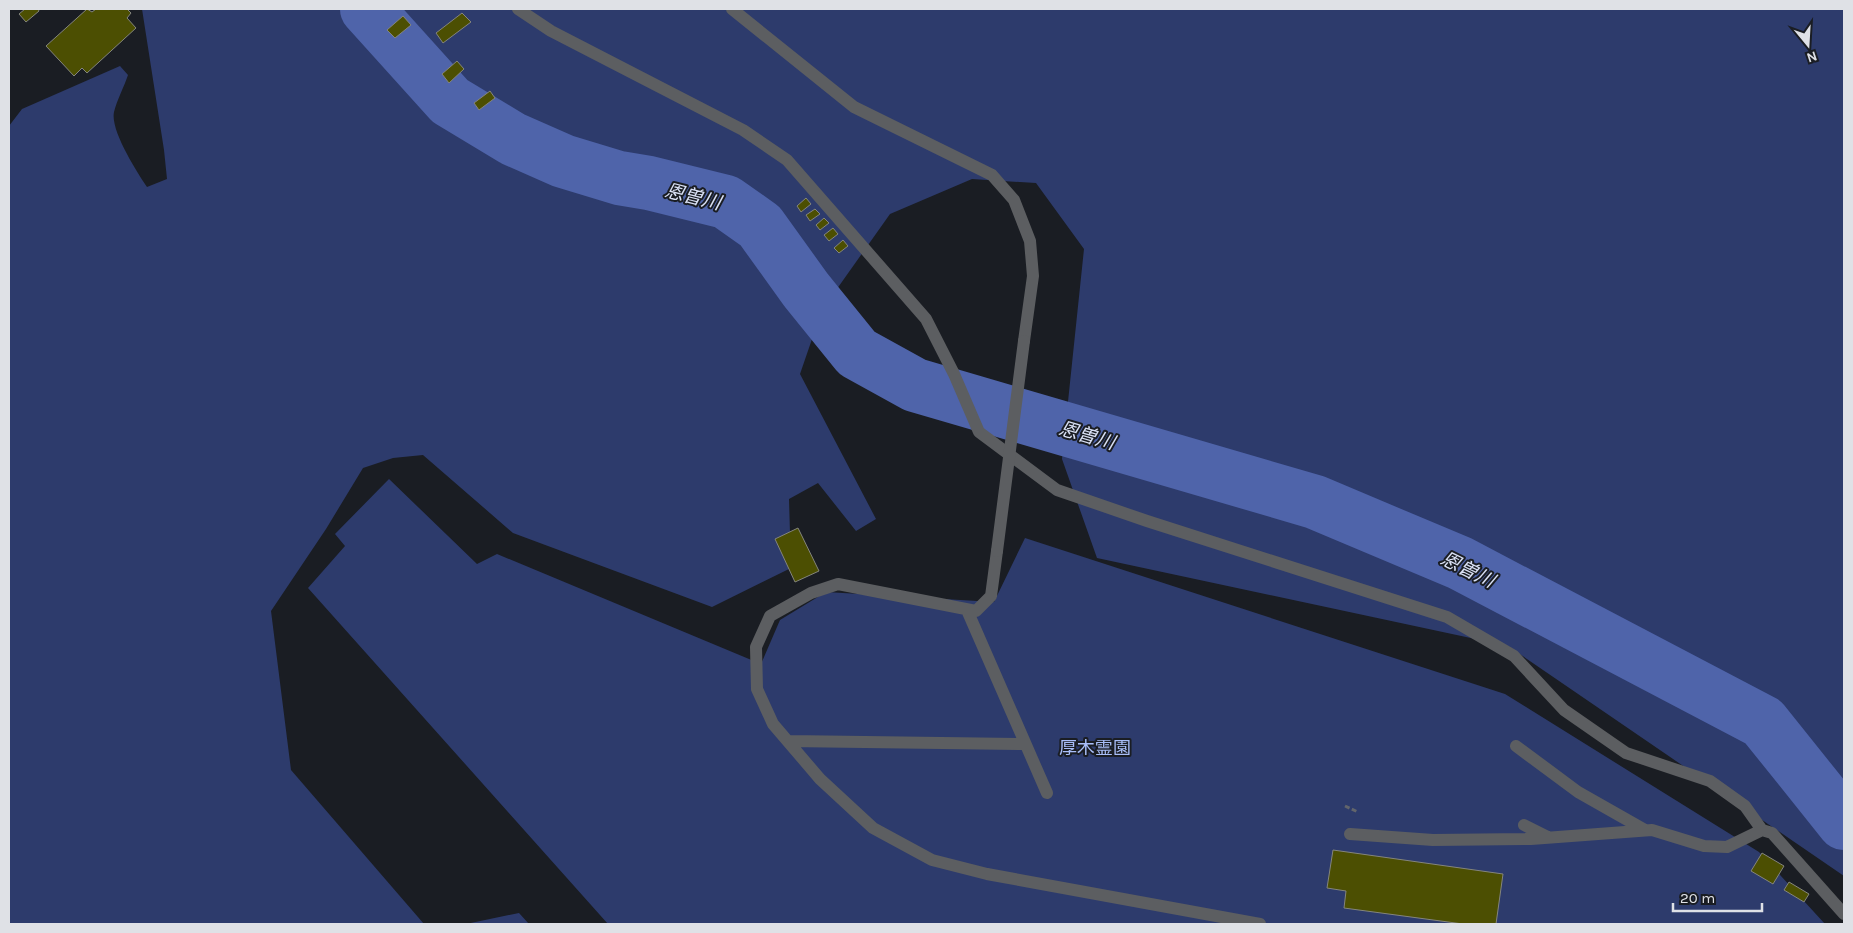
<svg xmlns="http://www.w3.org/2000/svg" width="1853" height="933" font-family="Karla,'Noto Sans JP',sans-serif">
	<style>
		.green { fill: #2d3b6c }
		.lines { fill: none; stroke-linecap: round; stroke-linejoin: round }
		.river { stroke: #4f64aa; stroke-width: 54 }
		.building { fill: #4c4f02; stroke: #84857d }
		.path { stroke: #62656b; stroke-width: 3; stroke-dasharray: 5 2.5; stroke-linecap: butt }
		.minor { stroke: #5c5e61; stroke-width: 12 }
		.minor-bridge { stroke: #5c5e61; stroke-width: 12 }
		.labels { text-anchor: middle; stroke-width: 4; stroke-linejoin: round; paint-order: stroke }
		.park-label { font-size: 18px; fill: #a9bef8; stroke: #1a1d23 }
		.water-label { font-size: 19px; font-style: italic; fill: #dae1f5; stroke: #1a1d23 }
	</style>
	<rect width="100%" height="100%" fill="#1a1d23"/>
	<path class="green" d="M142 9H1844V876L1508 646 1097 558 1062 459 1084 249 1036 183 972 179 890 214 822 310 800 374 876 519 856 531 818 483 789 499 791 568 712 607 513 533 423 455 393 458 363 468 326 529 271 611 291 770 424 924H9V126L22 109 120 66 128 75C124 87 117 100 114 112 110 130 137 172 147 187L167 179 164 150Z
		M389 479 477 564 497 554 761 664 780 620 826 592 994 602 1025 538 1505 694 1759 852 1825 924H608L308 588 345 546 335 534Z
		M519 913 529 924H466Z"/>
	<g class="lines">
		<path class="river" d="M367 9 450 101 513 139 563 161 619 178 649 183 726 202 760 226 806 290 857 353 915 385 1315 502 1460 563 1763 722 1844 823"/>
	</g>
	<path class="building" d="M25 9H38L39 11 26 22 19 14Z
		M87 9 92 12 96 9H127L131 13 127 18 136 28 87 73 82 68 74 76 46 46Z
		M462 13 471 22 443 43 436 33Z
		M403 16 411 25 395 38 387 30Z
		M457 61 464 69 449 83 442 74Z
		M490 91 495 98 479 110 474 103Z
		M806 198 811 204 801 212 797 206Z
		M815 209 820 214 810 221 806 215Z
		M824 218 829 223 820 230 816 225Z
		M833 228 838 234 829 241 824 235Z
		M843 240 848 246 839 253 834 248Z
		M798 528 819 571 795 582 775 539Z
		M1333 850 1503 874 1496 924H1463L1344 908 1346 891 1327 888Z
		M1762 853 1784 866 1773 884 1751 871Z
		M1789 882 1809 894 1804 902 1784 890Z"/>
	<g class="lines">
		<path class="path" d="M1345 806 1358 812"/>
		<path class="minor" d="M518 9 551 31 743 130 787 160 926 319 954 374 979 432 1057 490 1147 521 1447 617 1514 656 1564 710 1626 753 1710 781 1745 806 1762 830 1772 833 1844 914
			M732 9 854 107 992 175 1014 200 1030 241 1033 276 1024 341
			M997 551 991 596 976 611 838 584 811 593 770 616 756 647 757 689 773 724 820 779 873 828 932 860 987 874 1260 924
			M967 610 1047 793
			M788 741 1025 744
			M1516 746 1578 792 1645 830
			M1524 825 1548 837
			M1350 834 1433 840 1531 839 1652 830 1704 846 1727 847 1762 830"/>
		<path class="minor-bridge" d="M997 551 1024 341"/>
	</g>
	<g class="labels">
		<g class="park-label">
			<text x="1095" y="754">厚木霊園</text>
		</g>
		<g class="water-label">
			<text transform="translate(693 196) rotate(14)" y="7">恩曽川</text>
			<text transform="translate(1087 435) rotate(16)" y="7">恩曽川</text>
			<text transform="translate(1468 569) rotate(26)" y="7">恩曽川</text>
		</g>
	</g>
	<rect width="1853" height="933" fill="none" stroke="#dfe1e6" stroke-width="20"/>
	<g transform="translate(1808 45) rotate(162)" stroke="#1a1d23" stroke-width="4" paint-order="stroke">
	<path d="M0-4L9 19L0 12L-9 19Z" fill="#dfe1e6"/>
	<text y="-8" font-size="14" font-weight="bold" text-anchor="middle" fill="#dfe1e6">N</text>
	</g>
	<path d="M1673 903v8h89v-8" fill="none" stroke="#dfe1e6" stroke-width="2.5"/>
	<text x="1680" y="903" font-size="15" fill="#dfe1e6" stroke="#1a1d23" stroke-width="4" paint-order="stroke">20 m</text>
</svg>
